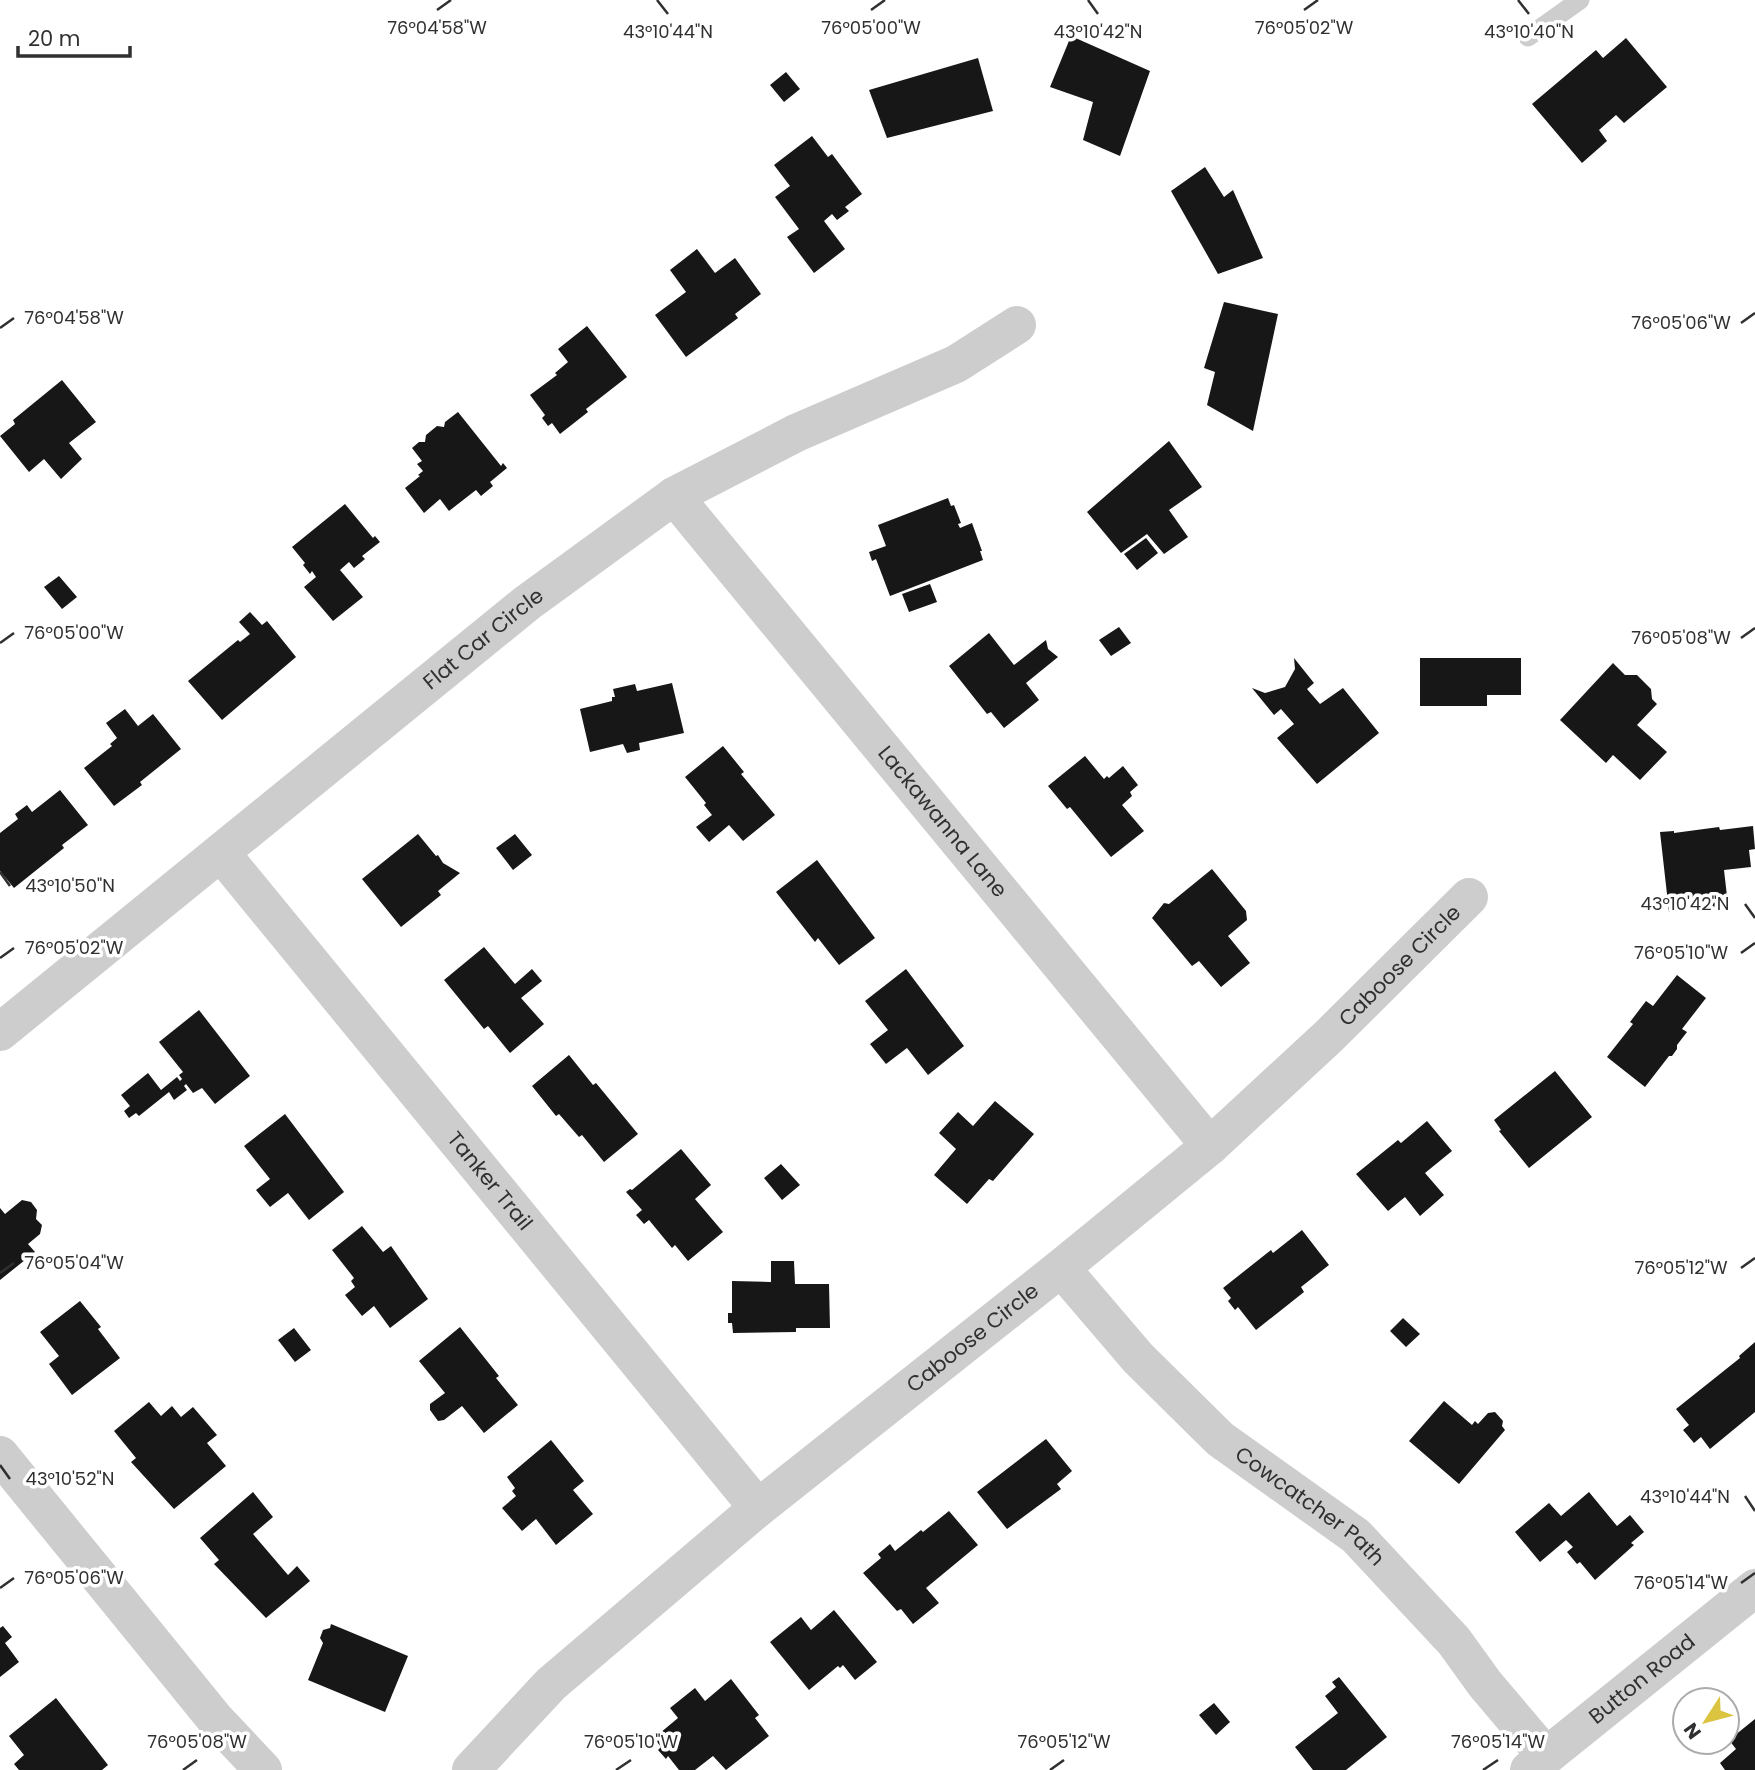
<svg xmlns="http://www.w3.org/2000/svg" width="1755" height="1770" font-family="Poppins,sans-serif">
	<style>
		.building { fill: #171717 }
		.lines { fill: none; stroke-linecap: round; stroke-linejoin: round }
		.lane { stroke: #cdcdcd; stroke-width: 19 }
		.street { stroke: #cdcdcd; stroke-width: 38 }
		.ticks { fill: none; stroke: #303030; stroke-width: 2.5 }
		.labels { text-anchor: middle; stroke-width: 7; stroke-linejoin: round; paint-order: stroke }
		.street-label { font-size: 21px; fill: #303030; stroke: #fff }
		.ticks-label { font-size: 18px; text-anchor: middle; fill: #303030; stroke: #fff; stroke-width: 7; stroke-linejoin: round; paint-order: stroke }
	</style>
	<rect width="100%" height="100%" fill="#fff"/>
	<path class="building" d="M1071 36 1150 71 1120 156 1083 140 1093 102 1050 87Z
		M1626 38 1667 87 1624 123 1616 115 1599 130 1607 141 1582 163 1532 104 1596 50 1603 58Z
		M978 58 993 111 887 138 869 90Z
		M786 72 800 89 784 102 770 85Z
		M812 136 828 157 832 154 862 194 845 207 849 211 837 220 832 214 824 221 845 249 814 273 787 237 799 229 775 197 790 186 774 165Z
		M1205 167 1224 197 1233 190 1263 258 1218 274 1171 191Z
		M697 249 715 273 735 258 761 294 735 314 738 318 686 357 655 315 686 292 670 270Z
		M1224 302 1278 314 1253 431 1207 405 1215 372 1204 368Z
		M587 326 627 377 586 409 588 412 560 434 552 423 548 426 542 418 545 415 530 395 557 375 555 373 568 362 558 349Z
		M62 380 96 422 69 443 82 459 61 479 44 459 29 472 0 436 15 424 13 420Z
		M458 412 501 466 503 463 507 468 490 482 493 486 481 496 476 490 449 511 440 499 424 513 405 488 420 476 418 475 423 471 417 464 422 461 412 448 419 442H425L426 435 437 426 444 427 445 422Z
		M1169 441 1202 487 1169 510 1188 537 1164 554 1147 534 1121 553 1087 512Z
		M948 498 951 506 954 505 961 523 958 524 960 528 972 523 982 551H980L983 560 890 596 876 559 872 561 869 552 886 546 878 525Z
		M345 504 373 538 375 536 380 542 362 556 365 559 354 568 349 562 340 570 363 597 333 621 304 587 316 577 312 571 310 574 303 565 305 563 292 547Z
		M1146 538 1158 553 1137 570 1124 554Z
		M59 576 77 597 62 609 44 587Z
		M930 584 937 602 909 612 902 594Z
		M250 612 262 625 267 621 296 657 222 720 188 681 238 640 240 642 250 634 239 622Z
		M1119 627 1131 643 1111 656 1099 640Z
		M989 633 1014 665 1046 640 1048 649 1058 657 1026 683 1039 700 1004 728 991 712 987 714 949 666Z
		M1294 658 1314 683 1307 689 1320 704 1343 688 1379 733 1317 784 1277 738 1294 724 1281 709 1274 715 1252 688 1265 693 1285 687 1295 669Z
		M1420 658H1521V695H1487V706H1420Z
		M1613 663 1625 675H1637L1651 689 1652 699 1657 704 1637 725 1667 752 1640 780 1613 755 1606 763 1560 720Z
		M672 683 684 733 639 743 640 750 627 753 623 744 590 752 580 709 612 701V697H615L613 689 635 684 637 691Z
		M125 709 138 726 153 714 181 749 140 782 142 785 114 806 84 768 112 746 110 744 117 738 106 723Z
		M723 746 744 772 741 774 775 815 743 841 729 825 709 842 696 827 712 815 704 805 706 803 685 777Z
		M1085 756 1104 779 1107 776 1109 778 1123 766 1138 785 1130 792 1132 796 1122 805 1144 831 1111 857 1070 807 1067 809 1048 786Z
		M60 790 88 825 62 845 64 848 14 888 0 871V833L18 819 15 814 27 805 32 812Z
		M1753 826 1755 849 1749 850 1751 867 1724 870 1728 905 1669 912 1660 832 1674 831V833L1719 827 1720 830Z
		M418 834 436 856 438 855 443 863 460 873 438 891 441 895 401 927 362 879Z
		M515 834 532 855 513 870 496 848Z
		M817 860 875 938 839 965 818 938 815 942 776 892Z
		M1212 869 1246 911 1247 920 1228 936 1250 963 1221 987 1199 961 1192 966 1152 918 1164 903 1169 904Z
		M484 947 515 984 532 969 542 981 521 998 544 1024 510 1053 488 1026 484 1029 444 980Z
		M906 969 964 1046 928 1075 907 1048 886 1064 870 1044 888 1030 865 1001Z
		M1677 975 1706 998 1682 1029 1687 1032 1677 1045V1049L1672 1056H1669L1645 1087 1607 1057 1633 1024 1630 1022 1646 1001 1653 1006Z
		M199 1010 250 1076 215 1104 202 1088 193 1093 186 1084 184 1086 187 1090 174 1100 169 1092 139 1116 136 1113 129 1118 124 1111 130 1106 121 1095 148 1073 161 1090 177 1077 180 1081 182 1079 179 1075 183 1072 159 1042Z
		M569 1055 593 1085 596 1083 638 1134 604 1162 582 1135 579 1137 559 1114 556 1116 532 1086Z
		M1555 1071 1592 1117 1529 1168 1499 1131 1501 1130 1494 1120Z
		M995 1101 1034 1134 993 1181 989 1179 967 1204 934 1175 956 1149 939 1133 958 1112 973 1126Z
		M285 1114 344 1192 309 1220 288 1193 270 1207 256 1190 270 1179 244 1146Z
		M1427 1121 1452 1151 1425 1173 1444 1195 1420 1216 1405 1197 1388 1211 1356 1174 1398 1140 1401 1143Z
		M681 1149 711 1185 695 1199 723 1232 688 1261 675 1245 672 1248 649 1220 644 1224 636 1215 642 1210 626 1192 630 1189 632 1190Z
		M781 1164 800 1185 782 1200 764 1178Z
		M22 1200 31 1202 37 1210 36 1219 42 1225 40 1234 28 1244 35 1252 0 1280V1208L5 1214Z
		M362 1226 383 1252 391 1246 428 1299 390 1328 374 1306 362 1316 345 1295 355 1287 351 1281 354 1278 332 1250Z
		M1302 1230 1329 1265 1301 1287 1304 1292 1256 1330 1238 1307 1235 1310 1228 1301 1231 1298 1223 1288 1271 1250 1273 1253Z
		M771 1261H794L795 1284H829L830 1328H796V1332L733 1333 732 1323H728V1313H732V1281L771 1282Z
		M80 1301 101 1327 98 1329 120 1358 72 1395 49 1364 59 1356 40 1332Z
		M1403 1318 1420 1334 1406 1347 1390 1331Z
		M460 1327 499 1376 496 1378 518 1405 484 1433 462 1406 444 1420 438 1421 430 1410V1404L445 1393 419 1361Z
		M294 1328 311 1350 295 1362 278 1340Z
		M1755 1342V1412L1710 1449 1701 1437 1694 1443 1683 1430 1689 1425 1676 1409 1740 1358 1739 1356Z
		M1444 1401 1472 1425 1475 1421 1478 1424 1488 1413 1495 1412 1503 1421 1502 1426 1505 1430 1459 1484 1409 1441Z
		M149 1402 161 1416 172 1406 181 1417 193 1407 217 1435 207 1443 226 1466 174 1509 131 1462 136 1458 114 1431Z
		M1046 1439 1072 1471 1057 1484 1061 1489 1007 1529 977 1492Z
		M551 1440 584 1481 573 1490 593 1514 556 1545 536 1519 522 1531 502 1508 516 1496 512 1491 515 1488 507 1477Z
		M253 1492 273 1517 253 1534 288 1575 297 1566 310 1581 266 1618 214 1564 219 1560 200 1538Z
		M1589 1492 1617 1526 1630 1515 1644 1532 1631 1543 1634 1545 1595 1580 1580 1562 1577 1564 1567 1552 1573 1547 1566 1540 1540 1562 1515 1532 1549 1503 1561 1516Z
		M949 1511 978 1545 926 1588 939 1603 913 1624 901 1609 897 1611 863 1573 881 1558 878 1554 890 1544 895 1551 921 1530 923 1532Z
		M834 1610 877 1662 855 1680 843 1665 840 1668 838 1666 809 1690 770 1642 801 1617 811 1630Z
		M331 1624 408 1656 385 1712 308 1680 323 1643 320 1638 323 1630 330 1628Z
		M3 1626 12 1637 5 1643 19 1662 0 1677V1628Z
		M1339 1677 1387 1737 1346 1770H1313L1295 1747 1338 1713 1325 1696 1336 1687 1332 1682Z
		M731 1679 759 1715 755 1718 769 1736 726 1770 713 1756 695 1770H679L668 1756 666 1759 658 1750 661 1747 654 1738 678 1718 670 1708 695 1688 705 1701Z
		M56 1698 108 1765 102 1770H19L14 1764 24 1755 9 1736Z
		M1214 1703 1230 1722 1216 1735 1199 1715Z
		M1755 1719V1770H1725L1720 1763 1736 1749 1729 1740Z"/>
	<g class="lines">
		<path class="lane" d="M1528 37 1580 0"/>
		<g class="street">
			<path id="s1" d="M674 496 1210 1146"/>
			<path id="s2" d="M221 853 758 1508"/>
			<path id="s3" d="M0 1032 527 603 674 496 796 433 956 364 1017 325"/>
			<path id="s4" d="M1061 1268 1138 1358 1220 1439 1356 1536 1454 1641 1485 1684 1546 1756"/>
			<path d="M0 1455 215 1719 263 1770"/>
			<path id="s5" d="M471 1770 551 1684 758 1508 1061 1268 1210 1146 1328 1037 1469 897"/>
			<path id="s6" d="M1529 1770 1755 1588"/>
		</g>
	</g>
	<path class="ticks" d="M657 0 668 14M1088 0 1098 14M1518 0 1529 14M437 10 451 0M871 10 885 0M1304 10 1318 0M1741 323 1755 313M0 328 14 318M1741 638 1755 628M0 643 14 633M0 872 10 886M1745 904 1755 918M1741 953 1755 943M0 958 14 948M1741 1268 1755 1258M0 1273 14 1263M0 1465 10 1479M1745 1496 1755 1511M1741 1583 1755 1573M0 1588 14 1578M183 1770 197 1760M616 1770 631 1760M1050 1770 1064 1760M1483 1770 1498 1760"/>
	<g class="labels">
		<g class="street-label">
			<text dy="7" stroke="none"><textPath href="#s3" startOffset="623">Flat Car Circle</textPath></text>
			<text dy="7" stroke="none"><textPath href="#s1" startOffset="422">Lackawanna Lane</textPath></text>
			<text dy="7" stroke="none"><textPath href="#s5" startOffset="1230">Caboose Circle</textPath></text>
			<text dy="7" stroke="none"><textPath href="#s2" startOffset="424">Tanker Trail</textPath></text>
			<text dy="7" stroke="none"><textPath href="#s5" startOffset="663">Caboose Circle</textPath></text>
			<text dy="7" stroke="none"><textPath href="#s4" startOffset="346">Cowcatcher Path</textPath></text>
			<text dy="7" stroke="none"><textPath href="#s6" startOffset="145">Button Road</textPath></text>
		</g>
	</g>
	<g class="ticks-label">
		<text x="437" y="34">76°04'58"W</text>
		<text x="871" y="34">76°05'00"W</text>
		<text x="1304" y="34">76°05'02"W</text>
		<text x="668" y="38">43°10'44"N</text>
		<text x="1098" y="38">43°10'42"N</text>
		<text x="1529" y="38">43°10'40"N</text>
		<text x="74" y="324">76°04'58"W</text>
		<text x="1681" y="329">76°05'06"W</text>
		<text x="74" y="639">76°05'00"W</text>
		<text x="1681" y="644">76°05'08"W</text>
		<text x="70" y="892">43°10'50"N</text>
		<text x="1685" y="910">43°10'42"N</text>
		<text x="74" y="954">76°05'02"W</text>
		<text x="1681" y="959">76°05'10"W</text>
		<text x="74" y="1269">76°05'04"W</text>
		<text x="1681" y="1274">76°05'12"W</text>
		<text x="70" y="1485">43°10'52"N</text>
		<text x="1685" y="1503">43°10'44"N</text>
		<text x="74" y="1584">76°05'06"W</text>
		<text x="1681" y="1589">76°05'14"W</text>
		<text x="197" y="1748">76°05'08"W</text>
		<text x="631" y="1748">76°05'10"W</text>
		<text x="1064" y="1748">76°05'12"W</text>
		<text x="1498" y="1748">76°05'14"W</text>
	</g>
	<g transform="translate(1706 1721) rotate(234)"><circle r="33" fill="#ffffff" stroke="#acacac" stroke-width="2"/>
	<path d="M0-5L12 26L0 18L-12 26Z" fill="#dbc43f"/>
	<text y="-10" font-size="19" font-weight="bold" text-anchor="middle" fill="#303030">N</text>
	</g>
	<path d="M18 46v10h112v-10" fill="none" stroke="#303030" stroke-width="3.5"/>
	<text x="28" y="46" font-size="21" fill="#303030" stroke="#ffffff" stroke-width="5" paint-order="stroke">20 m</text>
</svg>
